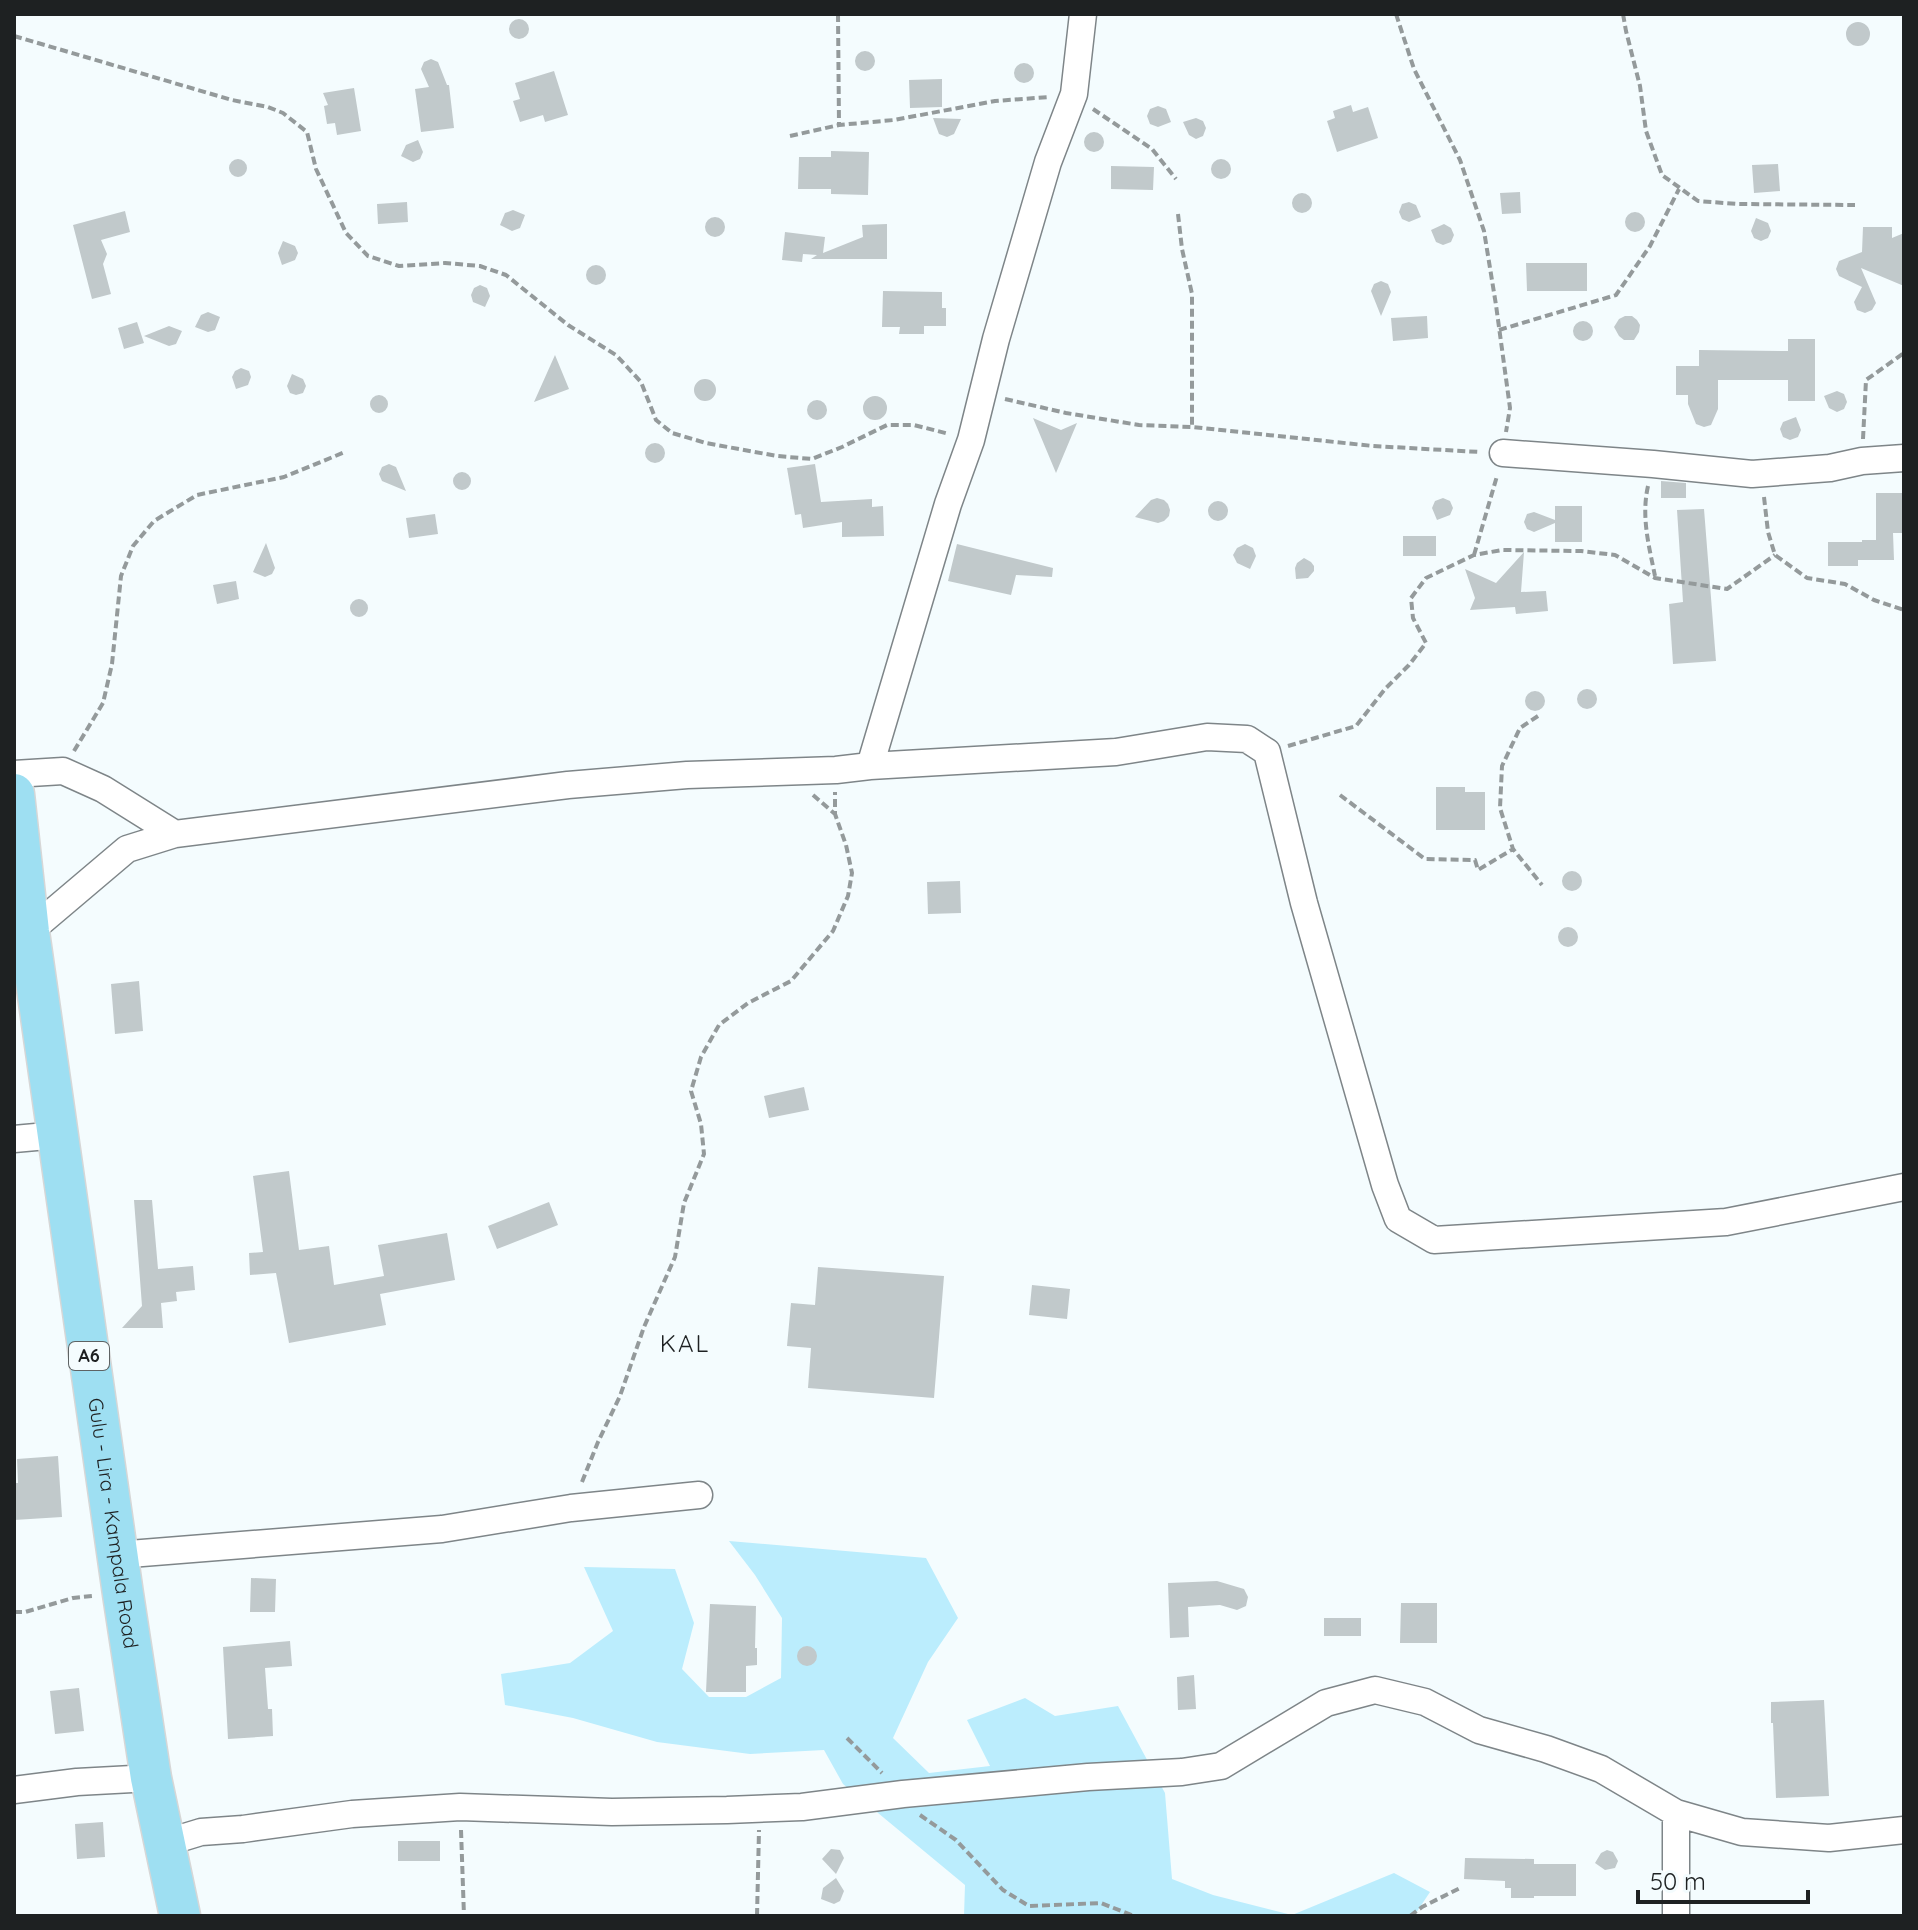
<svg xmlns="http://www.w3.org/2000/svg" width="1918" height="1930" font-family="Quicksand,sans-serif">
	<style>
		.green { fill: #bbedfd }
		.building { fill: #c1c9cb }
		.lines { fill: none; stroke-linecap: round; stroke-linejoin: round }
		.street-casing { stroke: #7e8588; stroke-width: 29 }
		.primary-casing { stroke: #d6d7d7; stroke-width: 43 }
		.path { stroke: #949a9b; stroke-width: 4; stroke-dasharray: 8 4; stroke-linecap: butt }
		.street { stroke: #fff; stroke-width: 26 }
		.primary { stroke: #9edff2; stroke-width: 40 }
		.labels { text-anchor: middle; stroke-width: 7; stroke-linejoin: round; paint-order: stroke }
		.shield { fill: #f4fcfe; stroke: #5e6364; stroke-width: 2 }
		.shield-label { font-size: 18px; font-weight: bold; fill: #1e2122 }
		.street-label { font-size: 20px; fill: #1e2122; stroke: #f4fcfe }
		.quarter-label { font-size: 24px; letter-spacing: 2px; fill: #1e2122; stroke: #f4fcfe }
	</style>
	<rect width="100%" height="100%" fill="#f4fcfe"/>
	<path class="green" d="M729 1541 926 1558 958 1618 928 1662 893 1738 929 1773 990 1766 967 1720 1025 1698 1055 1716 1118 1706 1165 1793 1172 1879 1213 1895 1292 1915 1394 1873 1430 1892 1414 1916H964L965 1885 843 1784 824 1750 750 1754 657 1742 573 1718 505 1705 501 1674 570 1663 613 1631 584 1567 675 1569 694 1623 682 1669 709 1697H746L781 1678 782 1618 755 1575Z"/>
	<path class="building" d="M509 29a10 10 0 1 1 20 0a10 10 0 1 1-20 0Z
		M1846 34a12 12 0 1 1 24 0a12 12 0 1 1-24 0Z
		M855 61a10 10 0 1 1 20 0a10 10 0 1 1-20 0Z
		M431 59 438 62 447 85H449L454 128 421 132 415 89 429 87 421 69 424 62Z
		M1014 73a10 10 0 1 1 20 0a10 10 0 1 1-20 0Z
		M554 71 568 115 545 122 543 115 520 122 513 101 520 99 515 83Z
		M942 79V107L910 108 909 80Z
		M354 88 361 131 337 135 335 123 327 124 324 106 328 105 323 93Z
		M1351 105 1353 112 1368 107 1378 138 1337 152 1327 121 1335 118 1333 111Z
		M1158 106 1166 109 1171 122 1158 127 1150 124 1147 116 1150 109Z
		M933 118 961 119 954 134 947 137 939 134Z
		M1196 118 1203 121 1206 128 1203 136 1196 139 1189 135 1183 122Z
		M1084 142a10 10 0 1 1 20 0a10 10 0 1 1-20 0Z
		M418 140 423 152 420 159 413 162 401 156 406 145Z
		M831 151 869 152 868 195 831 194V189H798L799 157H831Z
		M229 168a9 9 0 1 1 18 0a9 9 0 1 1-18 0Z
		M1211 169a10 10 0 1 1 20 0a10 10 0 1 1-20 0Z
		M1778 164 1780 191 1754 193 1752 165Z
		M1111 166 1154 167 1153 190 1111 189Z
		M1520 192 1521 213 1502 214 1500 193Z
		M1292 203a10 10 0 1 1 20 0a10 10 0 1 1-20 0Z
		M407 202 408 222 378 224 377 204Z
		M1409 202 1416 205 1421 217 1409 222 1402 219 1399 212 1402 204Z
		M513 210 525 215 520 228 512 231 500 225 505 213Z
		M125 211 130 232 101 240 107 254 103 264 111 294 92 299 73 225Z
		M1625 222a10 10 0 1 1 20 0a10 10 0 1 1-20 0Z
		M705 227a10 10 0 1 1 20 0a10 10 0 1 1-20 0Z
		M1756 218 1768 223 1771 231 1768 238 1761 241 1754 238 1751 231Z
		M887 224V259H811L817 255 803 254 802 262 782 260 785 232 825 237 823 253 863 237 862 225Z
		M1444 224 1451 228 1454 235 1451 242 1443 245 1436 242 1431 230Z
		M1863 227H1892V238L1904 233V286L1861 268 1876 303 1872 310 1865 313 1857 310 1854 302 1862 287 1839 276 1836 269 1839 261 1862 252Z
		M283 241 295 246 298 253 295 260 282 265 278 253Z
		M1526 263H1587V291H1527Z
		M586 275a10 10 0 1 1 20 0a10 10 0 1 1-20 0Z
		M1381 281 1388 284 1391 292 1381 316 1371 291 1374 284Z
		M480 285 487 288 490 296 485 307 473 302 471 295 474 288Z
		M883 291 942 292V308H946V326H924V334H899L900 327H882Z
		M208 312 220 317 215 330 208 332 195 327 201 315Z
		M1427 316 1428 338 1393 341 1391 318Z
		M1625 316H1632L1637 320 1640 325 1639 332 1634 340H1624L1619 336 1614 327 1619 319Z
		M1573 331a10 10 0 1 1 20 0a10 10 0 1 1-20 0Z
		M137 322 144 343 124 349 118 328Z
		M169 326 182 331 176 344 169 346 144 336Z
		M1788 339H1815V401H1788V380H1718V409L1711 425 1704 427 1696 424 1688 404V395H1676V366H1699V350L1788 351Z
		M555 355 569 389 534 402Z
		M241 368 249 371 251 377 248 385 236 389 232 377 235 371Z
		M292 374 303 379 306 386 303 393 296 395 290 393 287 386Z
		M694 390a11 11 0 1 1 22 0a11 11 0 1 1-22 0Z
		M1837 391 1844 394 1847 402 1844 409 1837 412 1829 408 1824 396Z
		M370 404a9 9 0 1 1 18 0a9 9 0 1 1-18 0Z
		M863 408a12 12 0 1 1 24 0a12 12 0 1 1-24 0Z
		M807 410a10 10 0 1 1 20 0a10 10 0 1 1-20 0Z
		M1796 417 1801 430 1798 437 1790 440 1783 437 1780 429 1783 422Z
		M1033 418 1061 430 1077 423 1056 473Z
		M645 453a10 10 0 1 1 20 0a10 10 0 1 1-20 0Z
		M389 464 396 467 406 491 382 481 379 474 382 467Z
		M815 464 821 502 872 499V507L883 506 884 536 842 537V522L803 528 801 514 795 515 787 468Z
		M453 481a9 9 0 1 1 18 0a9 9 0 1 1-18 0Z
		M1661 481 1686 483V498H1661Z
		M1876 493H1904V533H1893L1894 560H1858V566H1828V542H1862V540H1876Z
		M1157 498 1164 500 1168 504 1170 510 1169 516 1164 521 1158 523 1135 517 1151 500Z
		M1443 498 1450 501 1453 508 1450 515 1437 520 1432 508 1435 501Z
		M1208 511a10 10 0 1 1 20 0a10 10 0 1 1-20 0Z
		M1555 506H1582V542H1555V523L1534 532 1527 529 1524 522 1527 514 1534 512 1555 520Z
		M1704 509 1716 661 1673 664 1669 604 1683 602 1677 510Z
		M435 514 438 534 409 538 406 518Z
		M1403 536H1436V556H1403Z
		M266 543 275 568 272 574 265 577 253 572Z
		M957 544 1053 568 1052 577 1016 575 1011 595 948 581Z
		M1245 544 1253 548 1256 556 1250 569 1237 563 1233 555 1237 548Z
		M1524 552 1521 592 1546 591 1548 611 1516 614 1515 607 1470 610 1475 598 1465 569 1496 583Z
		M1304 558 1311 562 1314 566V571L1308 578 1296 579 1295 568 1297 563Z
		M236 581 239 599 217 604 213 585Z
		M350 608a9 9 0 1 1 18 0a9 9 0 1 1-18 0Z
		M1577 699a10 10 0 1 1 20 0a10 10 0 1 1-20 0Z
		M1525 701a10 10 0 1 1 20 0a10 10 0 1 1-20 0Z
		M1436 787H1465V792H1485V830H1436Z
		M1562 881a10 10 0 1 1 20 0a10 10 0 1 1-20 0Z
		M960 881 961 913 928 914 927 882Z
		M1558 937a10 10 0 1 1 20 0a10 10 0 1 1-20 0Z
		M139 981 143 1031 115 1034 111 984Z
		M804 1087 809 1110 769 1118 764 1096Z
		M289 1171 299 1250 329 1246 334 1285 384 1276 378 1245 447 1233 455 1280 380 1294 386 1325 289 1343 276 1273 250 1275 249 1253 263 1252 253 1176Z
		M134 1200H152L158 1269 193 1266 195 1290 176 1292 177 1301 161 1303 163 1328H122L142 1306Z
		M549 1202 558 1225 497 1249 488 1226Z
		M818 1267 944 1276 934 1398 808 1388 811 1348 787 1346 791 1303 815 1305Z
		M1032 1285 1070 1289 1067 1319 1029 1315Z
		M58 1456 62 1517 14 1520V1483H18L17 1459Z
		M251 1578 276 1579 275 1612H250Z
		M1217 1581 1244 1589 1248 1597 1246 1606 1237 1610 1220 1605 1188 1607 1189 1637 1170 1638 1168 1583Z
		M1401 1603H1437V1643H1400Z
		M710 1604 756 1606 755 1648H757V1665L746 1666V1692H706Z
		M1324 1618H1361V1636H1324Z
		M290 1641 292 1666 265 1668 268 1709H272L273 1736 228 1739 223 1647Z
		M797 1656a10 10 0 1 1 20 0a10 10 0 1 1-20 0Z
		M1194 1675 1196 1709 1178 1710 1177 1677Z
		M79 1688 84 1731 55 1734 50 1691Z
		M1824 1700 1829 1796 1776 1798 1773 1723H1771V1702Z
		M103 1822 105 1857 77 1859 75 1824Z
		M398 1841H440V1861H398Z
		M831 1849 840 1850 844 1858 836 1874 822 1859Z
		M1607 1850 1613 1852 1618 1861 1615 1868 1605 1870 1595 1863 1601 1853Z
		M1465 1858 1534 1859V1864H1576V1896H1534V1898H1511V1888H1505V1881L1464 1879Z
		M836 1878 844 1891 840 1901 834 1904 821 1899 823 1888Z"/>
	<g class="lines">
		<defs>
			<path id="street" d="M1503 453 1653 464 1752 474 1830 468 1862 461 1904 458
				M870 766 948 504 971 440 996 339 1048 162 1074 94 1083 14
				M14 774 63 771 103 789 175 834
				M29 932 127 849 175 834 568 785 687 775 836 770 870 766 1116 752 1207 737 1247 739 1267 752 1304 903 1385 1185 1398 1219 1434 1240 1726 1222 1904 1187
				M14 1139 58 1135
				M117 1555 442 1529 571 1508 699 1495
				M14 1790 77 1782 151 1778
				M165 1843 201 1832 243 1829 352 1814 460 1807 612 1812 727 1810 802 1807 903 1794 1088 1777 1182 1772 1221 1766 1326 1703 1375 1690 1425 1702 1479 1730 1546 1749 1601 1769 1676 1813 1742 1832 1829 1838 1904 1830
				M1676 1916V1813"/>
			<g id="primary">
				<path id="s1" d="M14 794 29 932 123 1594 151 1778 180 1916"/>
			</g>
		</defs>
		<use href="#street" class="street-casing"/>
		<use href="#primary" class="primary-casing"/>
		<path class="path" d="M838 14 839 125
			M1396 14 1414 69 1460 160 1484 231 1496 305 1510 408 1506 432
			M1623 14 1626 31 1640 86 1646 131 1662 175 1698 201 1737 204 1855 205
			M14 36 232 100 268 107 283 113 307 132 316 169 346 233 368 256 399 266 445 263 480 266 506 275 568 325 616 355 641 382 656 420 672 433 706 443 777 456 812 459 842 447 887 425H914L949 434
			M1093 109 1152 149 1176 179
			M790 136 839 125 894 120 995 101 1049 97
			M1178 214 1182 249 1192 294V427
			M1499 330 1616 295 1650 246 1679 189
			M1005 399 1066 413 1139 425 1192 427 1373 446 1480 452
			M1863 439 1866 380 1904 353
			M1648 486C1641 517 1649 546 1655 576
			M1764 497 1768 532 1775 555 1807 578 1845 584 1874 600 1904 610
			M1474 555 1497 476
			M1538 716 1520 728 1502 766 1500 808 1513 849 1542 885
			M1288 746 1356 726 1385 689 1409 665 1426 643 1413 618 1411 598 1426 578 1474 555 1502 550 1581 551 1615 555 1655 578 1727 589 1775 555
			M74 751 103 703 112 664 121 576 133 546 154 521 197 495 284 477 345 452
			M813 795 835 814
			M1340 795 1425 859 1475 860 1478 870 1513 849
			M582 1482 598 1442 620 1396 644 1327 675 1257 684 1203 704 1154 701 1124 691 1091 701 1057 719 1025 748 1003 791 981 833 931 848 896 852 873 846 845 835 814V792
			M14 1612H25L73 1598 92 1596
			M847 1738 882 1773
			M920 1815 956 1840 1003 1890 1029 1906 1101 1903 1134 1916
			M461 1830 464 1916
			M757 1916 759 1830
			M1410 1916 1422 1907 1460 1888"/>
		<use href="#street" class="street"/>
		<use href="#primary" class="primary"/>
	</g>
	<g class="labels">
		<rect class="shield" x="69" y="1342" width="40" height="28" rx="6"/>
		<g class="shield-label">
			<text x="89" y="1362">A6</text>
		</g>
		<g class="street-label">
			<text dy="7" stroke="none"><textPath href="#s1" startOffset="736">Gulu - Lira - Kampala Road</textPath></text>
		</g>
		<g class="quarter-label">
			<text x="685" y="1352">KAL</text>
		</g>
	</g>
	<rect width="1918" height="1930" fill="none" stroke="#1e2122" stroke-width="32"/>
	<path d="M1638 1890v12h170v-12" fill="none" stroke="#1e2122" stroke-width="4"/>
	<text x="1650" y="1890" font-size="24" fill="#1e2122" stroke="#f4fcfe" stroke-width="6" paint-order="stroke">50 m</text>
</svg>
